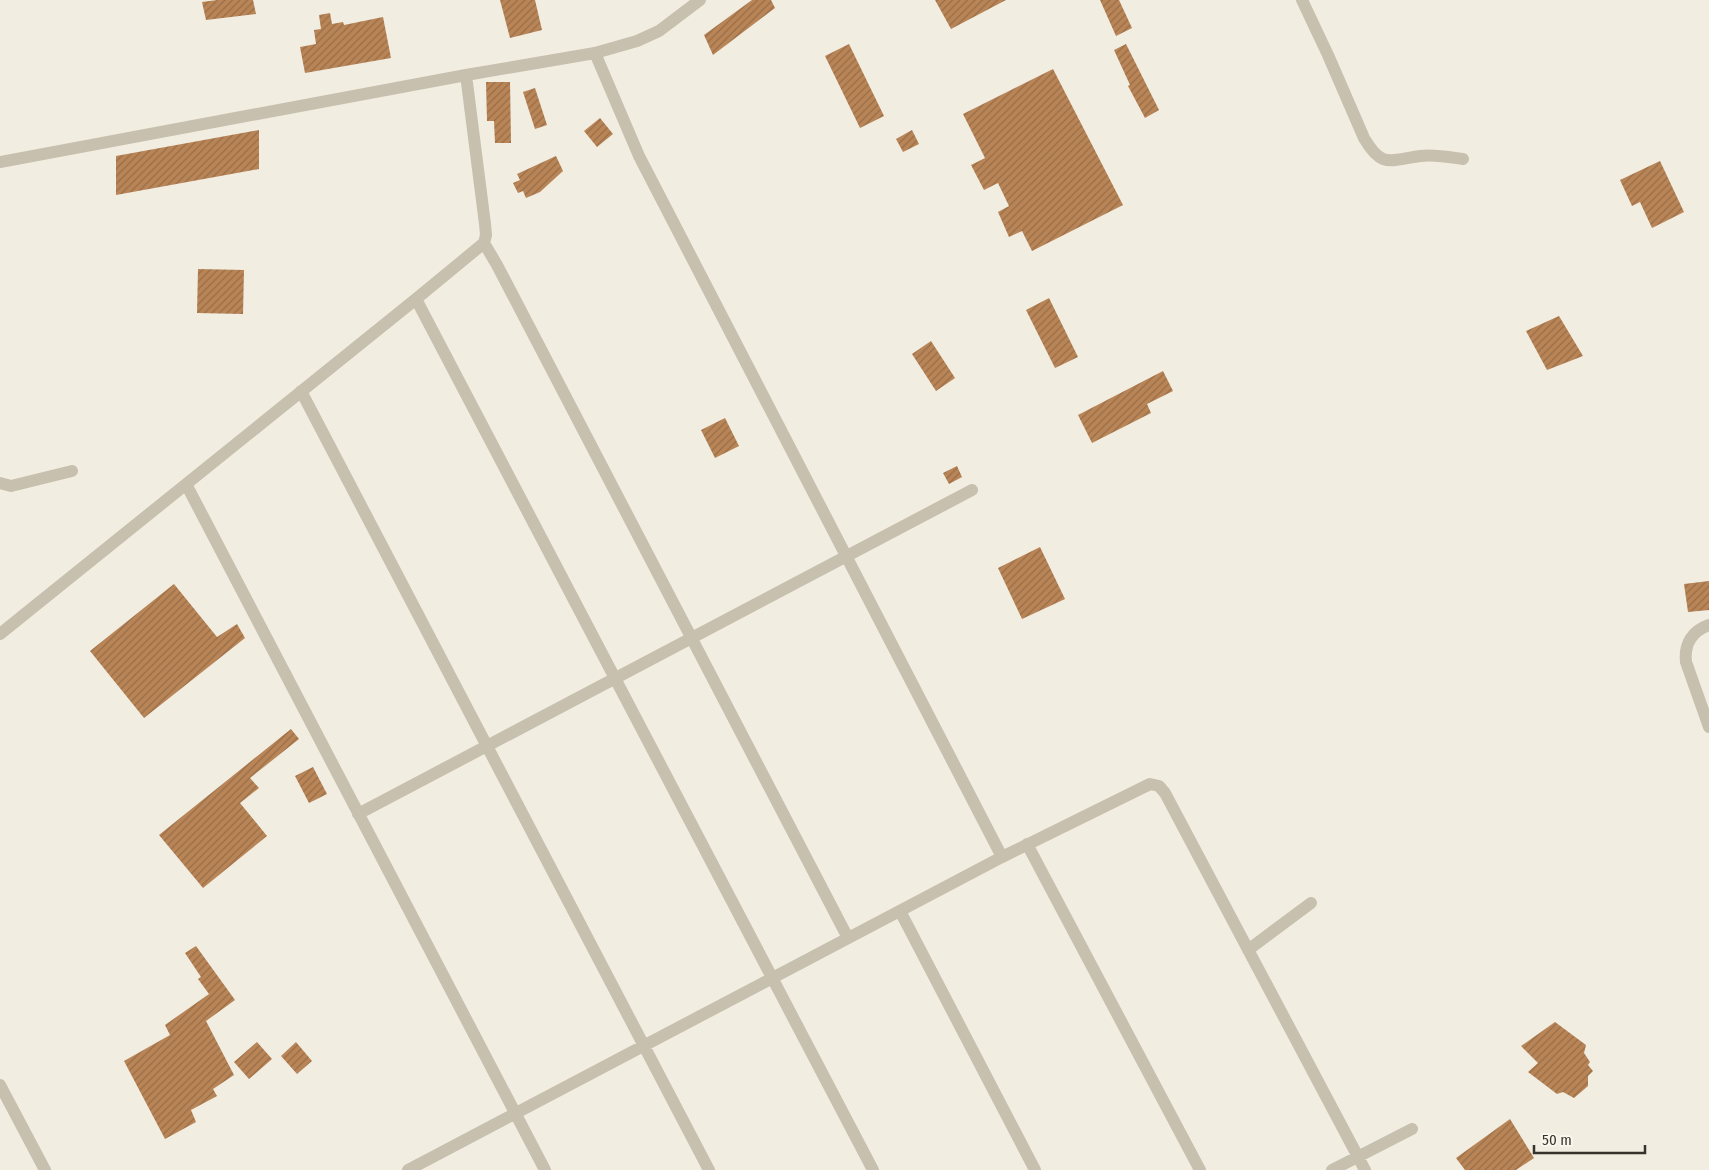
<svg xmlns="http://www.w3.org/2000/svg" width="1709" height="1170" font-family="'Fira Sans Condensed',sans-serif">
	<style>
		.building { fill: url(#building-hatch) }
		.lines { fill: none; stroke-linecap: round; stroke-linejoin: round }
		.street { stroke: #c8c0ae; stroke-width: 12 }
	</style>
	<defs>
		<pattern id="building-hatch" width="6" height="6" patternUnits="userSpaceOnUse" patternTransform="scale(1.25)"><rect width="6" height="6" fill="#b98557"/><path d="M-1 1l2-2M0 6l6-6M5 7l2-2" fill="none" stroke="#976d48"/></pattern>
	</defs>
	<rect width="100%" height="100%" fill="#f1ede1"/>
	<path class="building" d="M217 0H253L256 14 206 20 202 2Z
		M500 0H535L542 30 510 38Z
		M752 0H771L775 8 713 55 704 35Z
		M935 0H1006L951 29Z
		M1100 0H1119L1132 28 1116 36Z
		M330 13 332 24 343 22 344 25 383 17 391 58 305 73 300 47 316 44 314 30 321 29 319 15Z
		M849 44 884 116 860 128 825 56Z
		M1126 44 1159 110 1145 118 1128 86 1130 85 1114 50Z
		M1053 69 1123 205 1032 251 1022 231 1009 237 998 212 1009 206 998 183 984 190 971 165 985 158 963 114Z
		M486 82H510L511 143H495L494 121H487Z
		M535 88 547 125 535 129 523 92Z
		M600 118 613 134 597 147 584 131Z
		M259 130V169L116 195V156Z
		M912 130 919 144 903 152 896 139Z
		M556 156 563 171 540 192 526 198 523 191 518 193 513 183 520 180 517 174Z
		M1660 161 1684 212 1652 228 1640 202 1632 206 1620 180Z
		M198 269 244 270 243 314 197 313Z
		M1049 298 1078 357 1055 368 1026 310Z
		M1559 316 1583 356 1547 370 1526 331Z
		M931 341 955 378 936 391 912 354Z
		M1163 371 1173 391 1147 404 1151 413 1092 443 1078 415Z
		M725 418 739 446 715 458 701 430Z
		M957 466 962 477 949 484 943 473Z
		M1040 547 1065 599 1022 619 998 568Z
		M1709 581V610L1688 612 1684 584Z
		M174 584 217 637 237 624 245 638 144 718 90 651Z
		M291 729 299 739 250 778 259 788 240 803 267 836 203 888 159 835Z
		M313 767 327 794 309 803 295 776Z
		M196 946 235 1000 206 1021 234 1075 213 1089 217 1096 191 1110 196 1122 165 1139 124 1061 170 1035 165 1025 209 994 198 979 201 977 185 953Z
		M1555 1022 1586 1045 1584 1053 1590 1062 1588 1065 1593 1071 1588 1076V1086L1574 1098 1563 1092 1557 1094 1528 1072 1538 1063 1521 1046Z
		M257 1042 272 1059 249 1079 234 1062Z
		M296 1042 312 1061 297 1074 281 1056Z
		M1510 1119 1534 1158 1516 1170H1465L1456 1158Z"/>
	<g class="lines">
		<path class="street" d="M1302 0 1328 55 1364 138C1382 169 1390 160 1420 156 1434 154 1449 157 1463 159
			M595 53 639 156 1002 857
			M0 162 466 75 595 53 637 41 659 31 700 0
			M484 243 497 265 848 938
			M416 299 873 1170
			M301 391 709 1170
			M0 483 11 486 72 471
			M186 484 545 1170
			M1709 625C1692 631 1684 644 1686 662L1709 727
			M0 634 416 299 484 243 486 235 485 224 466 75
			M358 814 972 490
			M1027 844 1200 1170
			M900 911 1035 1170
			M1248 950 1311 903
			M0 1085 45 1170
			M408 1170 1002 857 1150 784 1159 786 1165 793 1365 1170
			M1332 1170 1412 1129"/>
	</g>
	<path d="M1534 1145v8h111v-8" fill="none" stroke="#37322b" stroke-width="2.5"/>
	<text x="1542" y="1145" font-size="15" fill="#37322b" stroke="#f9f6ed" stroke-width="4" paint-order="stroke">50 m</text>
</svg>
